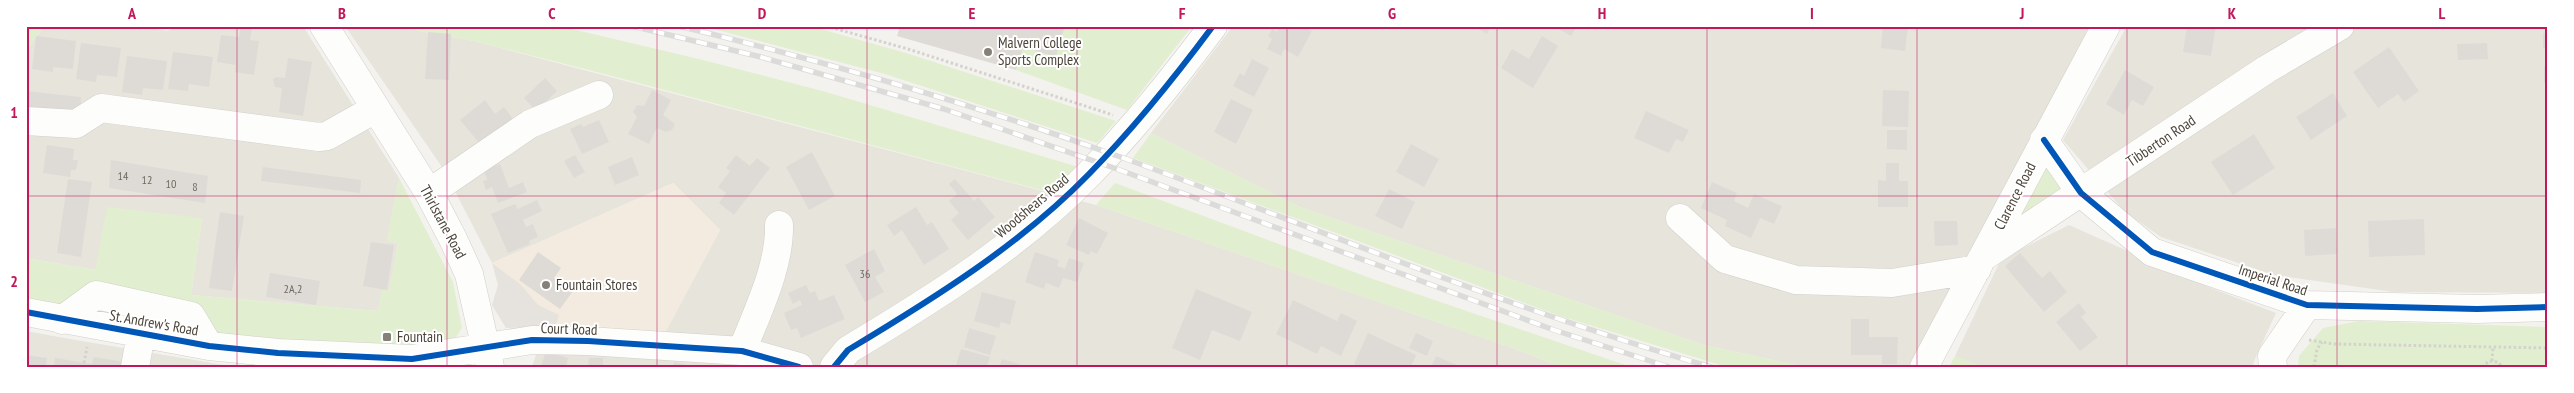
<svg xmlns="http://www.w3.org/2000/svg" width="2574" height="393" font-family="'PT Sans Narrow',sans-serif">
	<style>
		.residential { fill: #e7e4dc }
		.commercial { fill: #f3ebdf }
		.green { fill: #e1eecf }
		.parking { fill: #e6e3df }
		.building { fill: #dedbd6 }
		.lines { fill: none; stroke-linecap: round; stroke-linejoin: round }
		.minor-casing { stroke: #d2d0cb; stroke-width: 29 }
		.path { stroke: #d3d2cc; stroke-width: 3; stroke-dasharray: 2.5 2.5; stroke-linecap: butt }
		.minor { stroke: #fdfdfc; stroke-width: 28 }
		.rail-casing { stroke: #dbdbda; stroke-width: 5.5 }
		.rail { stroke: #fff; stroke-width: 4; stroke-dasharray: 11; stroke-linecap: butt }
		.cycleway-casing { stroke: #fff; stroke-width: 9 }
		.cycleway { stroke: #0057b8; stroke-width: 6 }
		.grid { fill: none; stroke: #c2185b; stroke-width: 1; stroke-opacity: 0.55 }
		.poi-dot { fill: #868178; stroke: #fff; stroke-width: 2 }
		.labels { text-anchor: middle; stroke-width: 4; stroke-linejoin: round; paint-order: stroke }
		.number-label { font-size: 12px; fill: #706a61 }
		.poi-label { font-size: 15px; fill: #4b4439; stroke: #fff; text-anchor: start }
		.street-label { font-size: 15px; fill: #4b4439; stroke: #fff }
		.neatline { fill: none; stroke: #c2185b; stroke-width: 2 }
		.grid-label { font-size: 16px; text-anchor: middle; font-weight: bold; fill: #c2185b }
	</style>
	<rect width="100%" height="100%" fill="#f4f2ee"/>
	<path class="residential" d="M44 26H141L167 31 179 26H303L399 178 387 241 398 243 389 291 382 290 378 311 191 295 202 218 96 270 26 258V51Z
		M345 26H392L474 41 1096 205 1510 347 1561 367H532L538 349 651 359 720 230 673 183 492 263 444 170Z
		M1233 26H2092L1914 367H1805L1704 345 1300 207 1151 133Z
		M2127 26H2548V293L2394 292 2274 275 2161 237 2124 211 2063 140Z
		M2069 225 2211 288 2276 313 2254 361 2253 367H1982L1955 356 2001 259Z
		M26 331 70 339 236 367H26Z"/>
	<path class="commercial" d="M673 183 720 230 665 333 556 325 506 328 492 305 498 285 492 263Z"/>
	<path class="green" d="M26 26H44L26 51Z
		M392 26H559L703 60 826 92 1082 168 1056 194 612 76 474 41Z
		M702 26H810L906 53 1116 121 1097 143 885 74Z
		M1065 26H1192L1127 110 1016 70 1023 47 1056 57Z
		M1151 133 1300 207 1704 345 1805 367H1727L1560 316 1133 158Z
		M2045 156 2068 190 2013 223Z
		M399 178 453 282 462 328 453 342 402 352 275 348 26 307V258L95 270 107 207 202 218 191 295 378 311 382 290H389L398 243 387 241Z
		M1115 183 1370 278 1631 367H1561L1510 347 1096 205Z
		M2359 321 2548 327V367H2298L2299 356 2323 328Z
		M1955 356 1982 367H1949Z"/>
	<path class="parking" d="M492 263 520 284 538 305 559 315 556 325 506 328 492 305 498 285Z"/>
	<path class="building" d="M241 26H252L250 40 259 41 254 75 235 72 236 65 217 62 221 35 239 37Z
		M900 26H1065L1056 57 1023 47 1016 70 897 36Z
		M1280 26H1303L1312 31 1298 57 1284 49 1281 56 1267 49 1272 39 1268 36 1272 29 1277 32Z
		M1473 26H1491L1487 34Z
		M1553 26H1577L1571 36Z
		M1883 26H1908L1905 51 1881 48Z
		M2187 26H2216L2211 56 2183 52Z
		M428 32 451 34 449 80 425 79Z
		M2543 33H2548V48H2543Z
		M36 36 76 41 73 69 53 67V72L32 69Z
		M1542 36 1558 46 1533 88 1501 68 1512 49 1529 59Z
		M81 43 121 48 117 77 97 75 96 82 76 79Z
		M2487 43 2488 59 2458 60 2457 44Z
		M2389 47 2419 91 2404 102 2398 94 2378 108 2353 72Z
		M173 52 213 57 209 87 189 84 188 91 168 89Z
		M127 56 167 61 163 90 143 88 142 95 122 92Z
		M288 58 312 62 303 116 279 112 282 88 275 87 273 79 276 77 285 78Z
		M1252 59 1269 68 1254 97 1233 86 1240 73 1244 76Z
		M2544 66H2548V83H2544Z
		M2125 70 2154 87 2143 106 2132 100 2124 115 2106 104Z
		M545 78 557 91 536 111 524 98Z
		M652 90 671 100 663 115 675 124 672 130 666 132 657 128 649 144 628 134 637 117 633 112 637 105 644 106Z
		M1883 90 1909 91 1908 127 1882 126Z
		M26 91 81 97 80 113 26 107Z
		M2333 93 2347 116 2311 140 2296 117Z
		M1231 99 1253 110 1236 144 1214 132Z
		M485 100 495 114 504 107 513 119 480 144 460 120Z
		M1646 111 1689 130 1683 142 1676 139 1669 153 1634 138Z
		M2545 118H2548V160H2545Z
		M599 120 609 142 582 154 570 129 581 124 583 127Z
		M1887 130H1907V150L1887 149Z
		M2254 134 2275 168 2233 195 2211 162Z
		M1411 144 1439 159 1424 187 1396 172Z
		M47 145 74 149 73 160H78L76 170H71L70 177 43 173Z
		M812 152 835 196 809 210 786 167Z
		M575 155 585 172 574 178 564 161Z
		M736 155 750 166 757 158 770 168 734 215 719 203 726 193 718 187 730 171 726 168Z
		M632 157 639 175 615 185 608 167Z
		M111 160 208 176 205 203 109 188Z
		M1886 163H1899V181H1908V207H1878V180L1886 181Z
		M500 164 509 188 523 182 527 192 498 203 492 187 486 190 483 181 487 180 484 170Z
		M263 167 361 180 360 193 261 181Z
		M68 179 92 182 81 257 57 253Z
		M955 179 974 201 978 197 995 217 968 240 951 220 959 213 949 201 957 194 949 184Z
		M1712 182 1737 193 1734 201 1748 208 1754 194 1782 206 1774 224 1760 218 1751 238 1725 226 1727 220 1701 208Z
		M1389 189 1415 202 1402 229 1375 216Z
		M537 200 542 211 523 220 526 227 533 224 538 237 529 241 530 244 508 253 491 214 515 204 518 209Z
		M916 207 927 225 932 222 949 249 924 265 902 230 894 236 887 225Z
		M220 212 244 216 232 291 209 288Z
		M1079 218 1108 233 1097 254 1091 251 1089 255 1066 245Z
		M2424 219 2425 255 2369 257 2368 221Z
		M1934 221H1957L1958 245 1935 246Z
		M2336 228 2337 254 2305 256 2304 230Z
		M371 242 394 245 387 290 363 286Z
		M874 249 885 271 875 277 884 292 865 302 845 265Z
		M538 252 561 268 554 278 573 291 560 309 519 280Z
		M1035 252 1059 260 1057 266 1065 269 1069 258 1084 263 1077 282 1063 278 1059 288 1046 283 1044 289 1025 282Z
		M2020 253 2042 278 2050 271 2067 292 2044 312 2005 266Z
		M270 273 320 281 316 305 266 297Z
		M806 285 810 293 815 291 819 301 834 295 845 319 801 338 797 328 791 330 784 313 802 305 800 300 793 304 788 293Z
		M1196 289 1252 312 1240 341 1212 330 1200 360 1172 348Z
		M982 292 1016 301 1010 325 1001 322 999 328 974 321Z
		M1293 300 1337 321 1341 313 1357 321 1341 356 1321 346 1317 354 1276 334Z
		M2079 303 2086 313 2081 317 2098 337 2080 351 2056 322Z
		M1851 319H1869V337H1898L1897 364H1882V355H1851Z
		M969 328 996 336 990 355 964 347Z
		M1368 333 1416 355 1411 367H1360L1354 364Z
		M1416 333 1433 341 1427 356 1409 348Z
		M961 349 990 357 987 367 956 365Z
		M546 351 568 358 566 367H541Z
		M26 355 47 358 46 367H26Z
		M1436 356 1461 367H1431Z
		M94 357 124 362V367H54L55 358 92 364Z
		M589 358H603V367H588Z
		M1002 359 1025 366V367H999Z
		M674 362 691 366V367H673Z"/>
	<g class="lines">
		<defs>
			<path id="minor" d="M324 26 429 193 453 239 469 274 490 367
				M26 121 76 124 101 108 319 137 327 136 375 109
				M2044 140 2081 193 2152 252 2307 305 2477 309 2548 307
				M429 193 530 124 599 95
				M1680 218 1725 259 1796 280 1892 283 1977 269
				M1983 257 2267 69 2340 26
				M26 312 209 346 278 353 412 359 532 340 588 341 742 351 799 367
				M62 320 96 295 191 316 209 346
				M742 351C757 312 780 267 779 225
				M135 367 141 334
				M834 367 848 350C933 299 1020 245 1089 174 1134 128 1175 77 1213 26
				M1924 367 2106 26
				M2273 367 2272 356 2307 305"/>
		</defs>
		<use href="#minor" class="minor-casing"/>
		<path class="path" d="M826 26 908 49 1113 115
			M2309 340 2334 344 2548 348
			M2492 361 2493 347
			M84 363 87 347
			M2314 367 2317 349 2322 342
			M2482 367 2489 361 2498 362 2502 367"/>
		<use href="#minor" class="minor"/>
		<defs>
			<path id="rail" d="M632 26 761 57 944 109 1117 169 1554 330 1669 367
				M679 26C831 63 982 107 1129 160 1323 231 1513 310 1711 367"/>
		</defs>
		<use href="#rail" class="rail-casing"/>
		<use href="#rail" class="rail"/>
		<defs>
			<path id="cycleway" d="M2044 140 2081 193 2152 252 2307 305 2477 309 2548 307
				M26 312 209 346 278 353 412 359 532 340 588 341 742 351 799 367
				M834 367 848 350C933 299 1020 245 1089 174 1134 128 1175 77 1213 26"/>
		</defs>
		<use href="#cycleway" class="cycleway-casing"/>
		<use href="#cycleway" class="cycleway"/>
	</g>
	<path class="grid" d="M237 26V367M447 26V367M657 26V367M867 26V367M1077 26V367M1287 26V367M1497 26V367M1707 26V367M1917 26V367M2127 26V367M2337 26V367M26 196H2548"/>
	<g class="poi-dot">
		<circle cx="988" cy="52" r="5"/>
		<circle cx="546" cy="285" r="5"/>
		<rect x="382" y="332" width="10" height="10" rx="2.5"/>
	</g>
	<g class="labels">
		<g class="number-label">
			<text x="123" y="180">14</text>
			<text x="147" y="184">12</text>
			<text x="171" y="188">10</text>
			<text x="195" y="191">8</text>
			<text x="865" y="278">36</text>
			<text x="293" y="293">2A,2</text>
		</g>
		<g class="poi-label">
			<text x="998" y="48">Malvern College<tspan x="998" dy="17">Sports Complex</tspan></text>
			<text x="556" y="290">Fountain Stores</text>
			<text x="397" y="342">Fountain</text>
		</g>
		<g class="street-label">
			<text transform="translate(2161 141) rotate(-34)" y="5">Tibberton Road</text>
			<text transform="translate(2015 196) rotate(-63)" y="5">Clarence Road</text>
			<text transform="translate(1032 206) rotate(-40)" y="5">Woodshears Road</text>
			<text transform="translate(443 222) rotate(62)" y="5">Thirlstane Road</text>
			<text transform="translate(2273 280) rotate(18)" y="5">Imperial Road</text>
			<text transform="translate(154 323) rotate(10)" y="5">St. Andrew's Road</text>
			<text transform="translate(569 329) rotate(2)" y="5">Court Road</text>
		</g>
	</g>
	<rect width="2574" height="393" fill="none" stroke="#ffffff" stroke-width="55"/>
	<rect x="28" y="28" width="2518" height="338" class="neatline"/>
	<g class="grid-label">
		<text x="132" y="19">A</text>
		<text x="342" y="19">B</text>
		<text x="552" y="19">C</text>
		<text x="762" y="19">D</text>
		<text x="972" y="19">E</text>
		<text x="1182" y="19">F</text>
		<text x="1392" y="19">G</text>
		<text x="1602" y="19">H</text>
		<text x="1812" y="19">I</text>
		<text x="2022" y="19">J</text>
		<text x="2232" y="19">K</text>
		<text x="2442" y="19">L</text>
		<text x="14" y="118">1</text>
		<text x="14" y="287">2</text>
	</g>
</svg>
